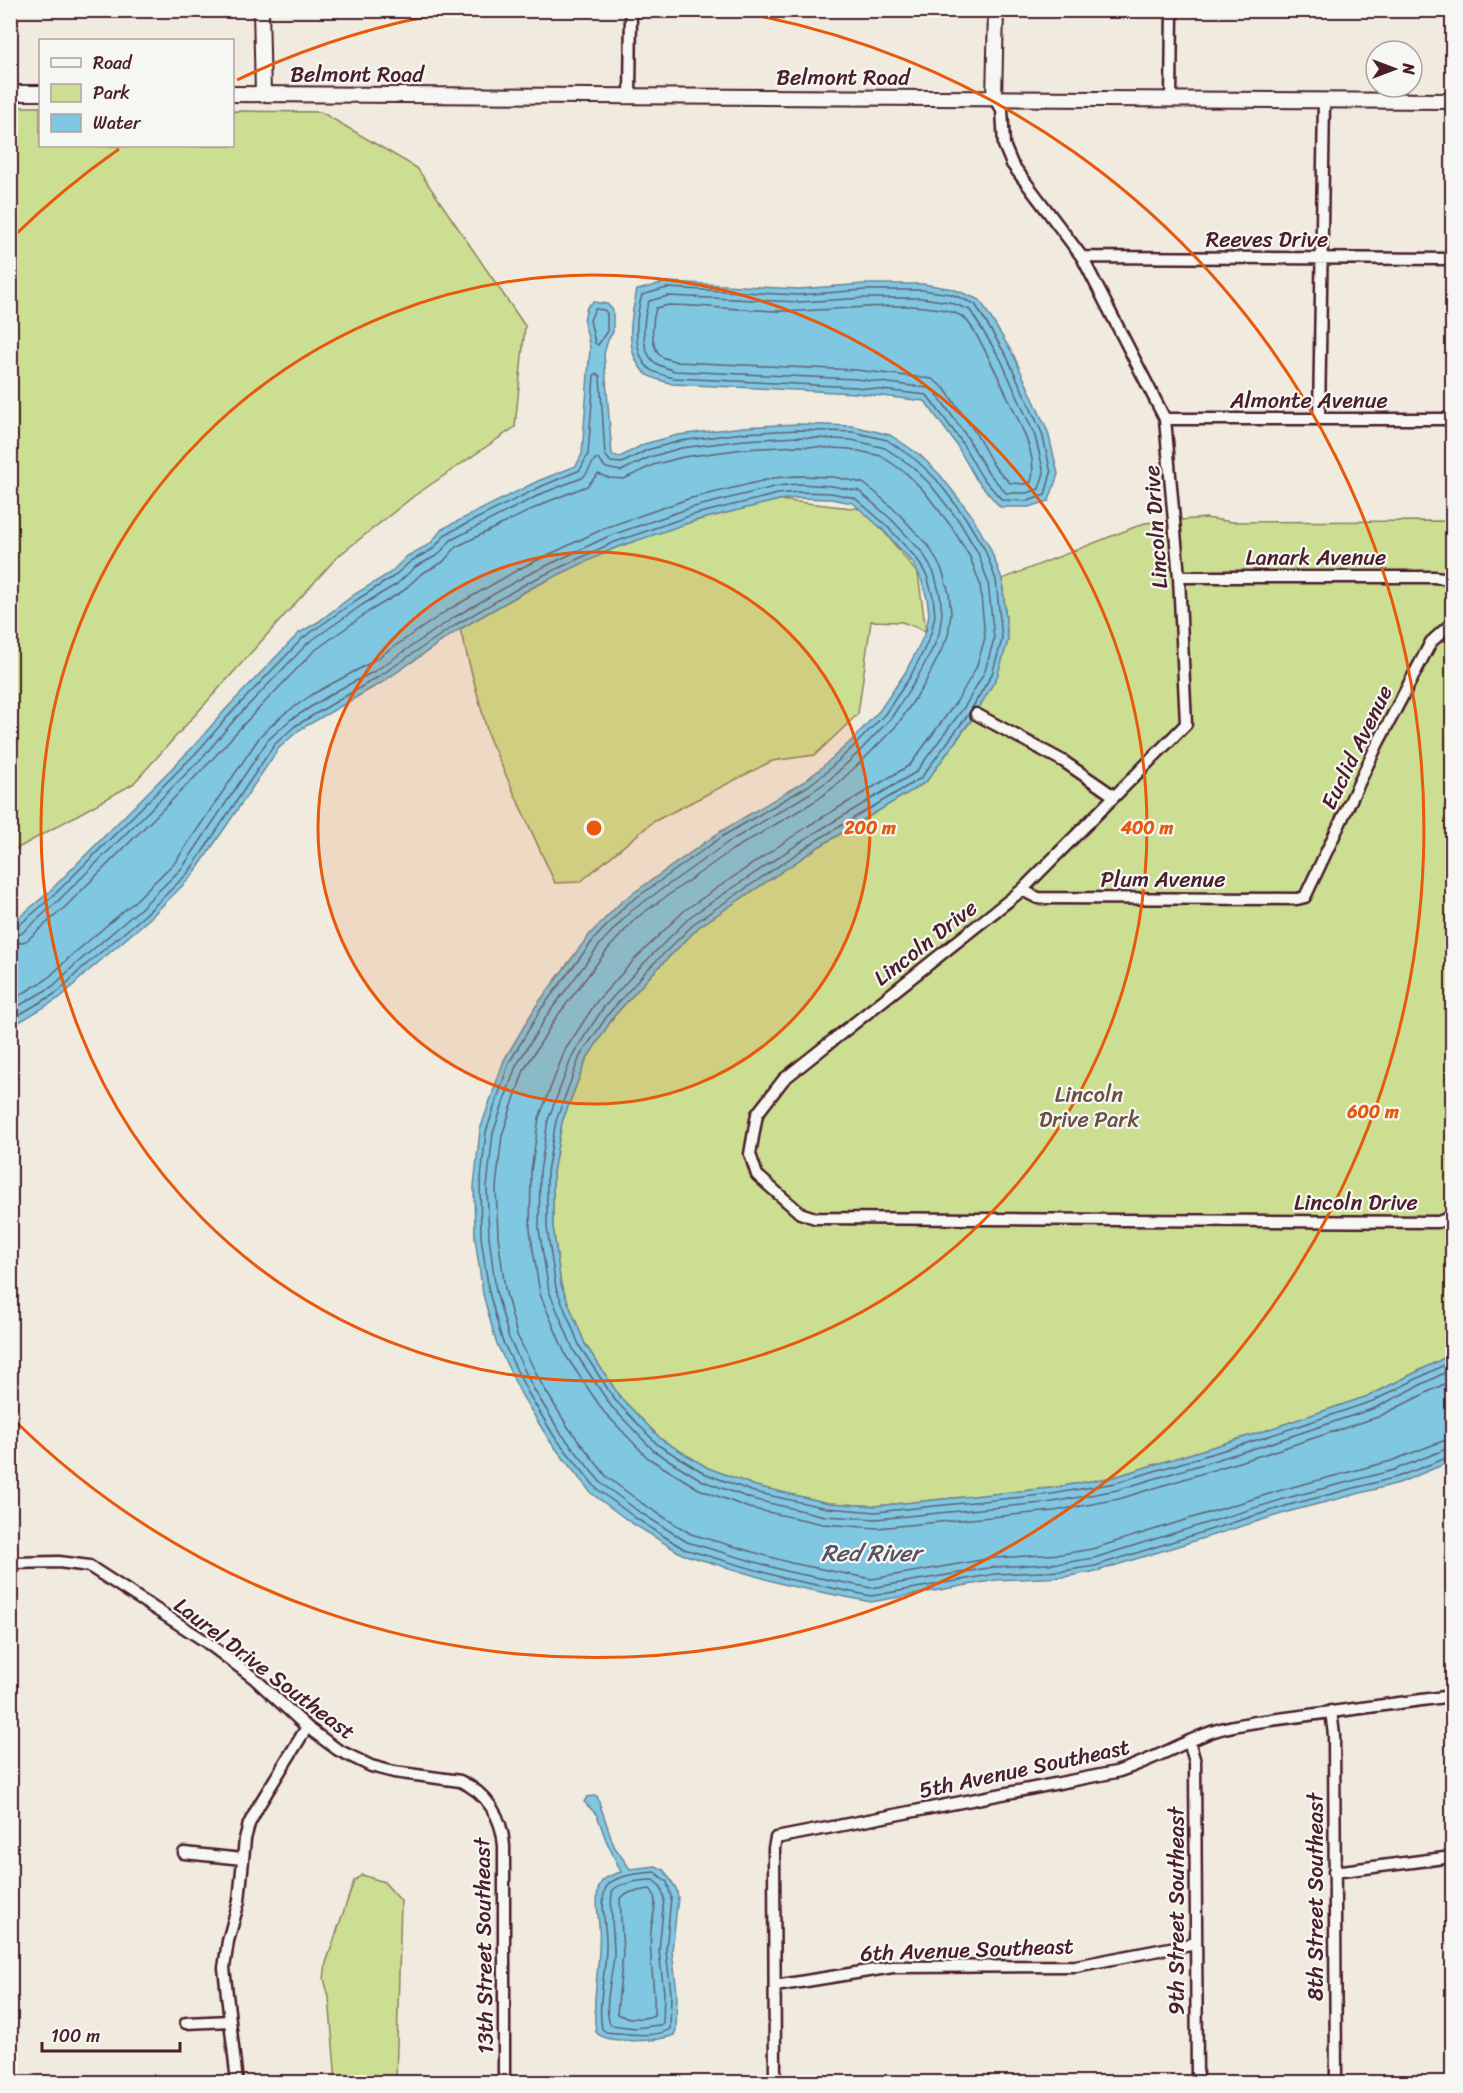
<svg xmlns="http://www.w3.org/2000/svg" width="1463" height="2093" font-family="Sriracha,sans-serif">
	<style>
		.green { fill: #ccde92; stroke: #8b7e5e; stroke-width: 1.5 }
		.water { fill: #80c7e1; stroke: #6a8498; stroke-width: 1.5 }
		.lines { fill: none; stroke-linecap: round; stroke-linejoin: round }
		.shore { stroke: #606274; stroke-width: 1.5 }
		.minor-casing { stroke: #4a1f2b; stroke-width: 15 }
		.tertiary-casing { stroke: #4a1f2b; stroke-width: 18 }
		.minor { stroke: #f6f6f2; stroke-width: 10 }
		.tertiary { stroke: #f6f6f2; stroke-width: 14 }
		.ring { fill: none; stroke: #e8590c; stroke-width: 3 }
		.labels { text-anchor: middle; stroke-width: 4.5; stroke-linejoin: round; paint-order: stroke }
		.street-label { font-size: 22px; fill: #4a1f2b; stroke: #f6f6f2 }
		.park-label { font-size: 22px; fill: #6a4f45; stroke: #f6f6f2 }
		.water-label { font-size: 24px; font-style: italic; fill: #5a5162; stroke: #f6f6f2 }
		.centre { fill: #e8590c; stroke: #f6f6f2; stroke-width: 3 }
		.ring-label { font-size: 18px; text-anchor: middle; font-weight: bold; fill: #e8590c; stroke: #f6f6f2; stroke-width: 4.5; stroke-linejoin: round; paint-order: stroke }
	</style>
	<rect width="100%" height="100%" fill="#f0ebde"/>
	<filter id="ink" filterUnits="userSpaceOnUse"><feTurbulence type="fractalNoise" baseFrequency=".0167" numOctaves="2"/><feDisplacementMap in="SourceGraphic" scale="12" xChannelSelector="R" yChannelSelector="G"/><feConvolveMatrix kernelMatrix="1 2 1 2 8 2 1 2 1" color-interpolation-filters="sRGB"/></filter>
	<g filter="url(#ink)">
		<path class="green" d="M11 107H40V146H232L233 111 321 112 417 168 525 326 515 427 414 496 337 557 133 784 11 852Z
			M779 500 861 509 882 529 918 574 926 631 902 622 871 621 858 714 815 755 772 761 653 822 580 882 555 883 489 738 460 629C510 600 561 570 615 548 668 526 724 513 779 500Z
			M1206 518 1232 522 1452 521V1354L1371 1395 1258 1433 1114 1477 1051 1488 875 1506 828 1503 755 1486 708 1468 662 1440 620 1397 585 1344 561 1285 553 1227V1172L562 1122 586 1060 614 1016 652 974 700 926 820 846 926 782 976 714 1008 641 1002 579 1145 523Z
			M362 1875 384 1882 401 1901 396 2082H336L329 1997 324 1979 326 1963 354 1881Z"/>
		<path class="water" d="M667 282 799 289 864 284H923L953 289 980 300 1013 354 1048 432 1058 474 1049 501 1029 507H1000L976 479 956 444 925 401 855 393 672 384C665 381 652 379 646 374 623 353 631 316 637 290Z
			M593 302 607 304 613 310V332L608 340 604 354 612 455 620 457 644 444 678 435 743 427 797 424 853 426 890 435 920 455 940 475 970 513 990 548 1002 579 1008 641 997 677 976 713 926 782 820 846 700 926 652 974 614 1016 586 1060 562 1122 553 1172V1227L561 1285 585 1344 620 1397 662 1440 708 1468 756 1486 828 1503 875 1506 1051 1488 1114 1477 1258 1433 1371 1395 1452 1354V1461L1399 1483 1291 1511 1097 1571 1064 1577 996 1580 871 1602 786 1585 682 1554 630 1522 591 1493 549 1440 521 1394 496 1342 483 1294 475 1238 474 1187 480 1130 504 1060 536 1006 590 934 622 901 720 832 805 781 820 769 850 742 880 710 905 673 917 650 926 631 929 614 927 598 921 579 913 563 882 529 853 503 831 499 798 498 779 500 694 521 615 548 531 588 460 629 381 683 299 730 279 748 193 875 149 919 86 973 61 997 11 1027V924L48 893 193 747 225 710 299 633 318 622 355 594 390 573 407 556 430 544 442 529 538 481 576 466 582 454 590 348 584 320 587 307Z
			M594 1796H597L614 1846 630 1869 656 1866 664 1870 676 1888 678 1897 672 1951 677 1992 676 2030 674 2035C659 2041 607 2045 596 2032 591 1996 602 1960 599 1924 598 1913 595 1898 599 1887 602 1877 612 1875 621 1872L606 1840 597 1815 584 1802 587 1797Z"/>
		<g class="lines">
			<path class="shore" d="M667 288 799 295 864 290H922L951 294 975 304 1007 357 1042 433 1051 473 1045 495 1028 501 1002 500 981 476 961 441 927 395 855 387 674 378C667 376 657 374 651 370 631 356 636 315 642 295Z
				M668 296 799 302 865 298H922L949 302 970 310 1001 360 1035 436 1044 473 1039 489 1027 493H1006L987 471 967 437 936 393 929 388 856 379 675 371C670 369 662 367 657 364 639 353 643 318 649 301Z
				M669 305C713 306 757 312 801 311 839 310 932 297 963 317 975 325 1002 385 1009 400 1019 422 1039 458 1031 482L1026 484 1010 483 994 466 975 432 944 388 932 379 856 370 677 362C673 360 666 359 662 357 649 347 652 321 656 308Z
				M595 309 604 310 607 313V331L598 345 595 343 590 320Z
				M970 712 921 778 817 840 696 922 648 969 610 1012 580 1056 556 1121 547 1172V1228L556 1288 580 1347 615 1400 658 1445 706 1474 754 1492 827 1508 876 1512 1052 1494 1115 1483 1260 1439 1373 1401 1452 1361
				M10 929 17 927 52 897 198 751 230 714 303 638 358 599 393 577 411 561 433 549 446 534 540 487 580 470 588 454 594 376 596 373 600 376 605 455 611 462 622 463 647 450 680 441 743 433 797 430 853 432 887 440 916 460 936 479 965 517 985 550 996 580 1002 640 992 674 972 708
				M10 936 21 934 57 902 203 757 235 719 308 643 362 605 397 584 415 567 438 555 451 540 543 493 582 478 587 473 595 459H598L606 468 621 471 650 457 681 448 744 440 797 437 852 440 885 448 912 466 930 484 959 521 978 553 988 582 994 639 985 671 965 706 916 772 813 834 691 916 643 964 604 1007 573 1054 548 1120 540 1172 539 1229 549 1291 574 1351 611 1406 654 1451 703 1481 752 1499 825 1516 876 1519 1053 1502 1117 1490 1262 1446 1375 1408 1452 1369
				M10 945 26 941 63 909 209 763 242 726 314 651 368 612 403 591 421 574 443 562 456 547 547 502 587 486 598 474 609 478 624 479 653 465 683 457 744 449 797 446 850 449 881 456 906 473 923 490 951 526 970 557 980 584 985 638 976 668 957 701 910 765 808 826 685 910 636 958 597 1001 565 1050 539 1118 531 1171 530 1230 540 1294 566 1356 604 1412 648 1458 699 1489 749 1508 823 1524 877 1528 1054 1511 1119 1499 1265 1454 1378 1417 1452 1380
				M10 1001 47 979 71 956 134 902 176 861 261 735 284 714 313 694 370 663 448 610 521 568 605 528 688 499 774 478 796 476 834 477 863 483 876 493 899 514 930 548 942 570 949 593 951 613 948 636 942 649 924 685 898 724 865 758 835 786 817 800 732 850 636 918 608 949 555 1019 524 1070 502 1135 496 1188 498 1236 505 1289 517 1335 541 1383 568 1427 607 1477 643 1504 691 1534 791 1563 872 1579 993 1558 1062 1554 1092 1549 1285 1489 1391 1461 1443 1441 1452 1439
				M10 1011 53 986 77 963 140 909 183 867 268 740 290 720 338 690 375 671 453 618 525 576 609 536 690 508 778 486 798 484 832 486 859 491 891 519 923 553 934 573 940 595 942 614 939 634 934 646 916 680 891 718 859 752 829 780 812 792 727 843 631 911 601 943 548 1014 516 1066 493 1133 487 1187 489 1237 496 1291 509 1338 533 1388 560 1432 601 1483 638 1511 687 1542 789 1572 871 1588 994 1567 1063 1563 1094 1558 1287 1498 1394 1470 1446 1449 1452 1448
				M10 1020 58 992 82 968 145 915 189 872 274 745 295 726 378 677 457 624 529 582 612 543 692 515 778 494 798 492 831 493 855 498 886 525 917 559 927 576 933 597 935 615 931 633 923 652 910 677 885 714 854 746 824 774 808 786 723 836 626 905 595 938 541 1009 509 1063 486 1132 480 1187 481 1237 489 1292 502 1340 527 1391 554 1436 596 1488 634 1517 684 1549 787 1579 871 1596 995 1574 1063 1571 1095 1566 1289 1505 1397 1477 1452 1456
				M655 1872 667 1882 671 1897 666 1951 671 1993 670 2029C655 2039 623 2033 606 2032L602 2029C597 2000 607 1970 606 1941 606 1928 599 1896 607 1886 615 1875 642 1873 655 1872Z
				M653 1880 661 1887 664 1898 659 1951 664 1993 663 2023 660 2025 635 2028 611 2025C602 2012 613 1972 614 1956 615 1943 608 1898 613 1890 618 1883 644 1880 653 1880Z
				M650 1889C660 1898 652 1918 651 1930 648 1959 656 1986 654 2015 644 2020 627 2019 617 2014L623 1954 620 1898 631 1892Z"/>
			<defs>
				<path id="minor" d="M630 97 631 10
					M994 99 1002 109 1004 145 1012 164 1082 257 1165 419 1179 577 1186 724 1022 890 784 1079 757 1114 750 1154 757 1175 800 1213 815 1218 1438 1222 1452 1217
					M1171 100 1172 10
					M1082 257 1452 259
					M1165 419H1452
					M1319 419 1324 101
					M1179 577H1434L1452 579
					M976 714 1063 761 1114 796
					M1022 890 1038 898 1297 899 1305 897 1377 745 1431 642 1452 623
					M10 1563 59 1562 89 1566 205 1641 254 1678 307 1727 338 1750 371 1766 394 1772 460 1781C487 1793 502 1817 504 1846V2082
					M1331 1711 1334 1735 1336 2082
					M1189 1741 1195 1762 1197 2082
					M184 1853 243 1859
					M1334 1872 1452 1857
					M775 1986 893 1967 1076 1966 1196 1943
					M186 2023 230 2021
					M237 2082 224 1968 228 1941 239 1901 245 1839 249 1824 259 1805 307 1727
					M775 2082 774 1848 776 1838 1116 1772C1148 1762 1176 1746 1206 1734 1222 1727 1239 1725 1256 1722L1452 1696"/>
				<path id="tertiary" d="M261 10 263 94
					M10 93H40
					M232 94 1452 101
					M994 99 996 10"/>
			</defs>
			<use href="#minor" class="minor-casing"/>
			<use href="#tertiary" class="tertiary-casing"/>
			<use href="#minor" class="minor"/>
			<use href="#tertiary" class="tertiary"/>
		</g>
	</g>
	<circle cx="594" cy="828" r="276" fill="#e8590c" fill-opacity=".12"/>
	<g class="ring">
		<circle cx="594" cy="828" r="276"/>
		<circle cx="594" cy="828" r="553"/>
		<path d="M13 237A829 829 0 0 1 119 149M237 80A829 829 0 0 1 450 12M738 12A829 829 0 1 1 13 1419"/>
	</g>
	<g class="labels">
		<g class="street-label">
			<text x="357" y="82">Belmont Road</text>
			<text x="843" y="85">Belmont Road</text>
			<text x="1267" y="247">Reeves Drive</text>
			<text x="1309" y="408">Almonte Avenue</text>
			<text transform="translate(1155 527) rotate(-94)" y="8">Lincoln Drive</text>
			<text x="1316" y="565">Lanark Avenue</text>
			<text transform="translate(1356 747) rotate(-64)" y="8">Euclid Avenue</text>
			<text x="1163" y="887">Plum Avenue</text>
			<text transform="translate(925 942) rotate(-38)" y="8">Lincoln Drive</text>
			<text x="1356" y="1210">Lincoln Drive</text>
			<text transform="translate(265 1668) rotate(37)" y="8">Laurel Drive Southeast</text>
			<text transform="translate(1024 1768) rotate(-12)" y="8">5th Avenue Southeast</text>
			<text transform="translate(1315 1897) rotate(-90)" y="8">8th Street Southeast</text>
			<text transform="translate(1176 1911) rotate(-90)" y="8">9th Street Southeast</text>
			<text transform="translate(483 1946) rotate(-91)" y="8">13th Street Southeast</text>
			<text transform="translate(967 1949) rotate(-2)" y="8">6th Avenue Southeast</text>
		</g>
		<g class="park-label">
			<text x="1089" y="1102">Lincoln<tspan x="1089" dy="25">Drive Park</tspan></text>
		</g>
		<g class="water-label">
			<text x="871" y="1561">Red River</text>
		</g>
	</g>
	<circle cx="594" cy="828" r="9" class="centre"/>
	<g class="ring-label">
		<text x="870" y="834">200 m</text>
		<text x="1147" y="834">400 m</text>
		<text x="1373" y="1118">600 m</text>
	</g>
	<rect width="1463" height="2093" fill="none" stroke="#f6f6f2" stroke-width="36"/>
	<rect x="18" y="18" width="1427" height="2057" fill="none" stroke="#4a1f2b" stroke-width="2" filter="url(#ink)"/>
	<rect x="39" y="39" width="195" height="108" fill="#f6f6f2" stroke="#b1a0a2" stroke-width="1.5"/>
	<rect x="51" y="58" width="30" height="9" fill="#f6f6f2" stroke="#b1a0a2" stroke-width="1.5"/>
	<text x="93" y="69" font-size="18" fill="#4a1f2b">Road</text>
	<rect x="51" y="84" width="30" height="18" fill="#ccde92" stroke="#b1a0a2" stroke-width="1.5"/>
	<text x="93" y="99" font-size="18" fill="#4a1f2b">Park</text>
	<rect x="51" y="114" width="30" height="18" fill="#80c7e1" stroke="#b1a0a2" stroke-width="1.5"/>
	<text x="93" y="129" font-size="18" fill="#4a1f2b">Water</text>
	<g transform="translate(1394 69) rotate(90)"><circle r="28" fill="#f6f6f2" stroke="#b1a0a2" stroke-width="1.5"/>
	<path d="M0-4.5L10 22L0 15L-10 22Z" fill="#4a1f2b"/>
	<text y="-9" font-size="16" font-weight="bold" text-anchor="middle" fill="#4a1f2b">N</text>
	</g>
	<path d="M42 2042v9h138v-9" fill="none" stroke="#4a1f2b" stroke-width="3"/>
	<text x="51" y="2042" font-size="18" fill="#4a1f2b" stroke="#f6f6f2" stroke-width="4.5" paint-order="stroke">100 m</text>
</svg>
